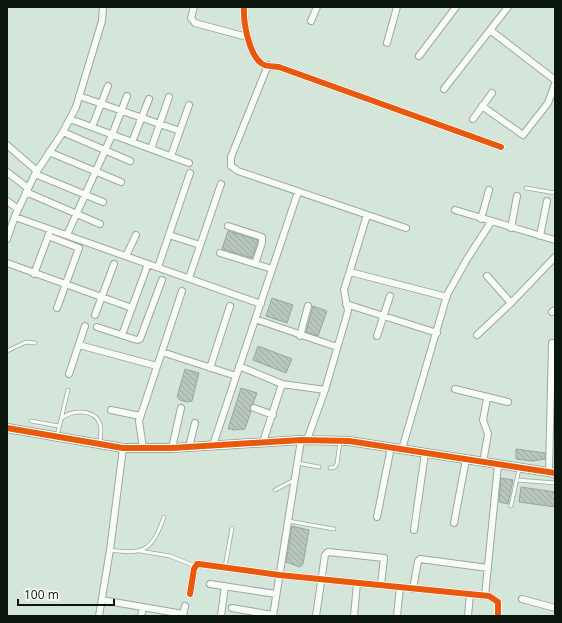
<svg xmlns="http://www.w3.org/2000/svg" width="562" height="623" font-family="'Open Sans',sans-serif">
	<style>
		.building { fill: url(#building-back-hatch); stroke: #99a69d }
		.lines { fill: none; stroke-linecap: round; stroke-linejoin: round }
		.lane-casing { stroke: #9ba9a0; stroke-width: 4.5 }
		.street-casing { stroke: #9ba9a0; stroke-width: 8 }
		.secondary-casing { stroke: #9ba9a0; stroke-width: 10 }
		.lane { stroke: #f9fbf9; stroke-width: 3 }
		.street { stroke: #f9fbf9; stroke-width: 6 }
		.secondary { stroke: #f2f3f2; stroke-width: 8 }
		.cycleway-casing { stroke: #fff; stroke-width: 8 }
		.cycleway { stroke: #e8590c; stroke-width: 6 }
	</style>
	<defs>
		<pattern id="building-back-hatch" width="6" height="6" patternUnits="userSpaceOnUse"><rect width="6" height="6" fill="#b8c6bc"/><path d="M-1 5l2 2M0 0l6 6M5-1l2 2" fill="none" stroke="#9da9a0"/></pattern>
	</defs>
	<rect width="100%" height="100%" fill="#d4e5d9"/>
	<path class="building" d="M228 231 258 240 252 258 222 249Z
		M272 298 293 305 287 323 266 316Z
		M313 306 327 311 318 336 306 332Z
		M258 346 292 359 286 373 253 360Z
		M185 369 199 373 192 401 187 402 180 400 177 397Z
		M241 388 257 393 253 404 250 407 251 411 245 429 232 430 233 429H228Z
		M516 449 545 453V459L532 461 516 459Z
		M501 478 513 480 508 504 499 502Z
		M521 487 555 492V507L519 502Z
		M292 526 309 530 303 564 300 567 286 562Z"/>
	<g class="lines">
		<defs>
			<path id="lane" d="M526 188 555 193
				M7 351 26 342 35 343
				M61 419C71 410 94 408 100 424 102 430 100 437 100 444
				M31 421 59 426
				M57 436 68 390
				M297 463 319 467
				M330 468 335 467 337 464 340 442
				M517 480 555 483
				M275 490 294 480
				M511 506 519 469
				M288 521 334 529
				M110 550C145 555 152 550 164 517
				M140 551 170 556 195 566
				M225 567 232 528"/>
			<path id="street" d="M194 7 191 18 195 23 247 37
				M244 7C243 22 249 54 261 63 265 67 274 66 279 67L501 147
				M311 21 317 7
				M490 30 555 80
				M387 43 397 7
				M419 56 456 7
				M268 65 231 157V166L238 171 406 228
				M444 89 508 7
				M79 96 180 131
				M482 106 523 135 548 103 555 84
				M70 119 189 163
				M473 119 492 93
				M92 127 108 86
				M63 132 130 161
				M132 142 149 99
				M7 145 37 171
				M151 149 169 97
				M49 152 121 182
				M171 156 189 105
				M7 172 28 188
				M35 174 103 202
				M26 192 100 224
				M7 201 18 209
				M455 210 555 240
				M15 217 261 304
				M481 219 489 190
				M228 226 262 237V243L255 264
				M511 228 517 196
				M67 235 112 135 127 96
				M169 235 200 245
				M48 236 79 248 57 308
				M540 236 547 201
				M7 239 15 216 35 174 63 132 76 107 102 21 103 7
				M220 253 272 269
				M126 256 136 235
				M7 263 132 308
				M158 267 190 173
				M350 272 447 297
				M34 274 49 234
				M487 276 511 303
				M189 278 221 184
				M346 304 437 333
				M552 312 555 310
				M95 315 114 264
				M255 319 337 347
				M97 327 137 340 140 339 162 280
				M122 335 148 264
				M477 335 511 303 555 257
				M300 336 308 306
				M377 336 390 296
				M79 345 157 366
				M162 352 236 376
				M239 366 282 384 325 390
				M210 368 230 306
				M69 374 85 326
				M455 389 508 402
				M254 408 273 415
				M111 410 140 416
				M307 440 325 390 348 311 344 290 367 215
				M263 442 282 384
				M213 445 298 192
				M189 447 195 423
				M143 448 139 421 182 291
				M172 448 181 408
				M402 449 447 295 467 259 491 222
				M483 462 488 434 483 420 487 398
				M549 472 552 343
				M377 517 391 447
				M454 523 466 459
				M414 530 425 453
				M210 584 276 594
				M413 589 418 561 420 559 488 568
				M190 594 194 569 197 564H199L279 575 489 596 498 602V616
				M485 596 498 465
				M522 599 555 608
				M102 600 183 614
				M232 608 273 615
				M99 616 110 550 123 448
				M141 616 143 607
				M183 616 185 606
				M221 616 225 586
				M273 616 301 440
				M316 616 325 555 328 552 384 558 381 585
				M354 616 357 583
				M397 616 400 587
				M468 616 470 594"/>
			<path id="secondary" d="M7 428 123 448H172L301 440 349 441 555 473"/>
		</defs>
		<use href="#lane" class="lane-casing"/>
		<use href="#street" class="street-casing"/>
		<use href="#secondary" class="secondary-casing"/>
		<use href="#lane" class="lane"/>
		<use href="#street" class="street"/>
		<use href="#secondary" class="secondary"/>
		<defs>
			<path id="cycleway" d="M244 7C243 22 249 54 261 63 265 67 274 66 279 67L501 147
				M7 428 123 448H172L301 440 349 441 555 473
				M190 594 194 569 197 564H199L279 575 489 596 498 602V616"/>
		</defs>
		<use href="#cycleway" class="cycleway-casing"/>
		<use href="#cycleway" class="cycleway"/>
	</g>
	<rect width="562" height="623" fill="none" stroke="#0b160f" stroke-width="16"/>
	<path d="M18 599v6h96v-6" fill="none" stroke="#0b160f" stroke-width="2"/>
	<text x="24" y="599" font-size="12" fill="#0b160f" stroke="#ffffff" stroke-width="3" paint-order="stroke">100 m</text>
</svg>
